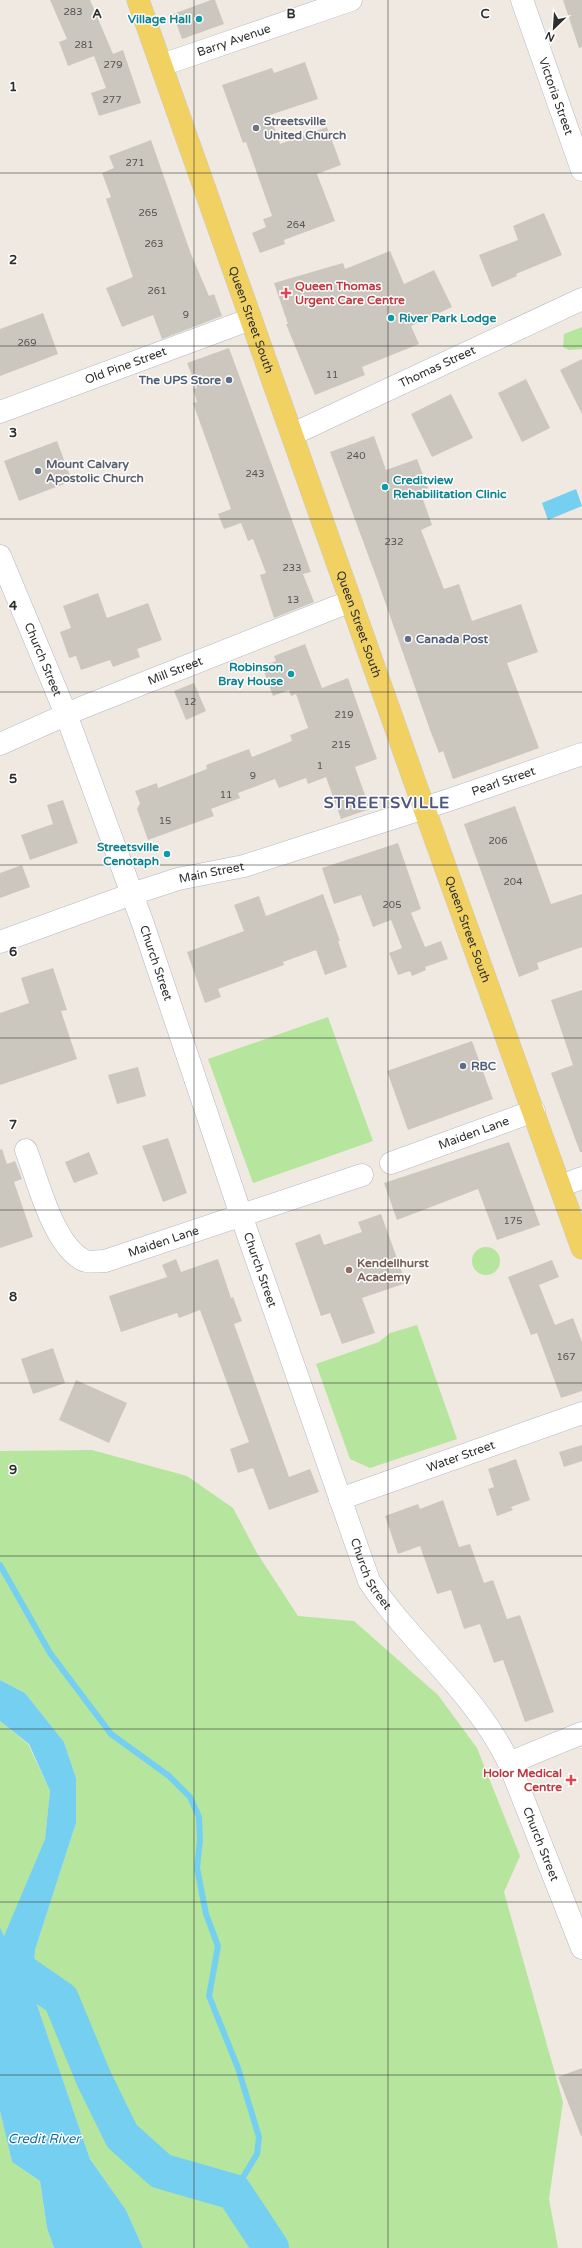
<svg xmlns="http://www.w3.org/2000/svg" width="582" height="2248" font-family="'Varela Round',sans-serif">
	<style>
		.green { fill: #b6e59e }
		.water { fill: #75cff0 }
		.lines { fill: none; stroke-linecap: round; stroke-linejoin: round }
		.stream { stroke: #75cff0; stroke-width: 6 }
		.river { stroke: #75cff0; stroke-width: 36 }
		.building { fill: #cbc7bf }
		.minor-casing { stroke: #b4b7c1; stroke-width: 23 }
		.major-casing { stroke: #c9c9c9; stroke-width: 23 }
		.minor { stroke: #fff; stroke-width: 22 }
		.major { stroke: #f2d163; stroke-width: 22 }
		.grid { fill: none; stroke: #2e2e2e; stroke-width: 1; stroke-opacity: 0.55 }
		.culture-dot { fill: #0f9aa8; stroke: #fff; stroke-width: 1.5 }
		.worship-dot { fill: #6b7280; stroke: #fff; stroke-width: 1.5 }
		.health-dot { fill: #e0444e; stroke: #fff; stroke-width: 1.5 }
		.service-dot { fill: #5c6f8a; stroke: #fff; stroke-width: 1.5 }
		.education-dot { fill: #8d6e63; stroke: #fff; stroke-width: 1.5 }
		.labels { text-anchor: middle; stroke-width: 3; stroke-linejoin: round; paint-order: stroke }
		.number-label { font-size: 10px; fill: #555452 }
		.culture-label { font-size: 12px; font-weight: bold; fill: #0d838f; stroke: #fff; text-anchor: end }
		.street-label { font-size: 12px; fill: #2e2e2e; stroke: #fff }
		.worship-label { font-size: 12px; font-weight: bold; fill: #5b616d; stroke: #fff; text-anchor: start }
		.health-label { font-size: 12px; font-weight: bold; fill: #be3a42; stroke: #fff; text-anchor: start }
		.service-label { font-size: 12px; font-weight: bold; fill: #4e5e75; stroke: #fff; text-anchor: start }
		.education-label { font-size: 12px; font-weight: bold; fill: #785e54; stroke: #fff; text-anchor: start }
		.water-label { font-size: 13px; font-style: italic; fill: #0d6fa3; stroke: #fff }
		.district-label { font-size: 16px; font-weight: bold; letter-spacing: 1px; fill: #4d5680; stroke: #fff }
		.grid-label { font-size: 13px; text-anchor: middle; font-weight: bold; fill: #2e2e2e; stroke: #fff; stroke-width: 3; stroke-linejoin: round; paint-order: stroke }
	</style>
	<rect width="100%" height="100%" fill="#efe9e1"/>
	<path class="green" d="M582 327V349L569 350 563 347 564 334Z
		M328 1017 373 1141 253 1183 208 1059Z
		M472 1261a14 14 0 1 1 28 0a14 14 0 1 1-28 0Z
		M417 1325 457 1439 370 1468 350 1459 316 1364 379 1342 390 1333Z
		M92 1450 187 1476 233 1508 257 1553 298 1616 354 1621 438 1695 477 1748 520 1856 504 1892 563 2102 549 2199 558 2248H143L126 2210 90 2159 33 1993 35 1950 76 1823V1778L64 1742 25 1693 0 1680V1451Z
		M0 1721 28 1744 50 1791 45 1839 4 1937 0 1927Z
		M0 2111 12 2162 40 2181 47 2228 54 2248H0Z"/>
	<path class="water" d="M576 489 582 506 548 520 542 503Z
		M0 1680 25 1693 64 1742 76 1778V1823L35 1950 33 1993 90 2159 126 2210 143 2248H54L47 2228 40 2181 12 2162 0 2111V1927L4 1936 45 1839 50 1791 29 1744 0 1721Z"/>
	<g class="lines">
		<path class="stream" d="M0 1565 50 1653 111 1734 169 1776 190 1797 199 1817 200 1840 197 1868 206 1914 218 1946 209 1996 238 2068 259 2137 257 2154 234 2192"/>
		<path class="river" d="M0 1957 61 1999 94 2079 122 2136 161 2171 234 2192 271 2248"/>
	</g>
	<path class="building" d="M50 0H90L113 54 123 50 141 103 99 116 91 93 106 88 94 56 68 66 59 42 67 39Z
		M211 0H215L224 24 182 39 173 14Z
		M563 0H582V47L579 48Z
		M305 62 318 99 270 115 280 144 327 127 341 165 317 174 335 221 284 240 285 244 260 253 252 233 266 227 263 219 272 216 246 142 243 143 222 85 272 68 274 73Z
		M151 140 191 254 209 296 214 294 222 316 162 339 153 315 122 327 106 288 133 277 106 199 111 197 102 173 114 168 109 156Z
		M544 213 562 255 516 274 517 276 492 287 479 255 518 240 513 226Z
		M390 251 404 284 434 270 452 307 411 326 419 344 362 367 365 375 315 395 286 324H288L274 283 343 263 345 269Z
		M43 313 58 354 0 376V329Z
		M229 348 311 572 303 574 314 602 274 618 260 575 266 573 253 539 248 541 241 523 224 529 218 514 231 509 193 403 197 402 193 389 197 388 187 363Z
		M582 359V414L560 370Z
		M526 379 550 428 522 442 498 393Z
		M451 394 473 438 432 457 411 414Z
		M374 436 386 470 417 459 428 488 420 491 432 525 421 530 444 589 459 584 472 621 521 604 538 652 507 663 539 748 453 779 443 751 439 753 430 730 377 579 330 452Z
		M57 441 72 481 19 501 4 461Z
		M98 593 107 618 148 603 162 640 137 649 140 657 113 667 110 660 81 670 76 656 69 658 60 632 71 628 63 606Z
		M305 644 322 688 348 678 377 759 355 767 370 809 341 819 326 777 308 784 306 778 279 788 275 779 238 793 240 798 211 809 214 816 148 840 137 809 140 803 135 791 157 783 158 788 207 769 206 765 249 749 252 757 292 741 290 735 308 728 296 694 291 696 289 690 273 696 262 666 276 661 274 656Z
		M194 683 206 711 186 720 174 691Z
		M63 800 78 843 30 860 21 835 53 824 47 805Z
		M515 806 551 904 582 894V947L537 963 539 969 519 977 464 824Z
		M398 843 421 909 411 913 425 947 441 941 448 959 425 967 426 970 412 976 410 971 398 975 389 953 402 948 391 920 373 927 361 895 334 904 322 868Z
		M22 865 30 887 0 898V873Z
		M323 894 340 941H338L347 967 325 975 316 950 283 962 284 965 218 989 221 997 205 1003 187 952 244 931 234 905 259 896 266 916Z
		M53 968 67 1010 61 1011 77 1059 0 1085V1013L29 1003 21 978Z
		M582 990V1152H580L551 1073 573 1065 551 1000Z
		M472 1041 493 1099 408 1130 387 1071Z
		M138 1067 146 1096 117 1104 108 1075Z
		M168 1138 187 1193 163 1202 142 1146Z
		M509 1142 540 1225 497 1240 478 1189 397 1220 384 1183Z
		M2 1149 7 1164 15 1161 22 1179 14 1182 33 1237 0 1248V1150Z
		M89 1152 98 1174 74 1183 65 1162Z
		M381 1214 406 1283 362 1298 375 1333 342 1344 330 1313 321 1316 295 1243 320 1234 324 1245 362 1232 358 1222Z
		M176 1259 181 1272 218 1259 231 1298 233 1297 242 1321 234 1324 289 1477 310 1469 319 1492 269 1510 253 1468 238 1473 230 1449 249 1442 200 1310 179 1318 177 1313 121 1332 109 1296 167 1277 162 1265Z
		M552 1260 559 1277 539 1285 555 1325 573 1318 582 1342V1391L561 1398 537 1333 531 1335 508 1277Z
		M53 1348 65 1383 33 1394 21 1359Z
		M76 1380 127 1403 109 1443 59 1420Z
		M582 1445V1461L564 1467 559 1452Z
		M516 1459 530 1500 511 1507 513 1510 497 1516 488 1489 494 1487 488 1469Z
		M443 1500 459 1547 470 1544 484 1583 493 1580 507 1619 520 1615 554 1712 525 1722 503 1660 494 1663 480 1624 464 1629 451 1590 437 1594 420 1546 398 1554 385 1516 418 1504 420 1509Z
		M582 2068V2136H581L558 2077Z"/>
	<g class="lines">
		<defs>
			<g id="minor">
				<path id="s1" d="M522 0 582 170"/>
				<path id="s2" d="M162 65 351 0"/>
				<path id="s3" d="M0 412 251 319"/>
				<path id="s4" d="M293 434 582 299"/>
				<path id="s5" d="M0 556 66 714 143 924 241 1215 369 1581C412 1645 475 1692 509 1763L582 1948"/>
				<path id="s6" d="M0 744 81 708 351 601"/>
				<path id="s7" d="M0 942 132 894 178 879 244 866 449 800 582 754"/>
				<path id="s8" d="M26 1150C38 1181 53 1244 83 1260 89 1263 99 1261 105 1261L362 1175"/>
				<path id="s9" d="M391 1163 534 1111"/>
				<path d="M560 1186 582 1178"/>
				<path id="s10" d="M340 1499 582 1413"/>
				<path d="M509 1763 582 1733"/>
			</g>
			<g id="major">
				<path id="s11" d="M138 0 413 777 582 1248"/>
			</g>
		</defs>
		<use href="#minor" class="minor-casing"/>
		<use href="#major" class="major-casing"/>
		<use href="#minor" class="minor"/>
		<use href="#major" class="major"/>
	</g>
	<path class="grid" d="M194 0V2248M388 0V2248M0 173H582M0 346H582M0 519H582M0 692H582M0 865H582M0 1038H582M0 1210H582M0 1383H582M0 1556H582M0 1729H582M0 1902H582M0 2075H582"/>
	<g class="culture-dot">
		<circle cx="199" cy="19" r="4"/>
		<circle cx="391" cy="318" r="4"/>
		<circle cx="385" cy="487" r="4"/>
		<circle cx="291" cy="674" r="4"/>
		<circle cx="167" cy="854" r="4"/>
	</g>
	<g class="worship-dot">
		<circle cx="256" cy="128" r="4"/>
		<circle cx="38" cy="471" r="4"/>
	</g>
	<g class="health-dot">
		<path d="M284 287h4v4h4v4h-4v4h-4v-4h-4v-4h4z"/>
		<path d="M569 1774h4v4h4v4h-4v4h-4v-4h-4v-4h4z"/>
	</g>
	<g class="service-dot">
		<circle cx="229" cy="380" r="4"/>
		<circle cx="408" cy="639" r="4"/>
		<circle cx="463" cy="1066" r="4"/>
	</g>
	<circle class="education-dot" cx="349" cy="1270" r="4"/>
	<g class="labels">
		<g class="number-label">
			<text x="73" y="15">283</text>
			<text x="84" y="48">281</text>
			<text x="113" y="68">279</text>
			<text x="112" y="103">277</text>
			<text x="135" y="166">271</text>
			<text x="148" y="216">265</text>
			<text x="296" y="228">264</text>
			<text x="154" y="247">263</text>
			<text x="157" y="294">261</text>
			<text x="186" y="318">9</text>
			<text x="27" y="346">269</text>
			<text x="332" y="378">11</text>
			<text x="356" y="459">240</text>
			<text x="255" y="477">243</text>
			<text x="394" y="545">232</text>
			<text x="292" y="571">233</text>
			<text x="293" y="603">13</text>
			<text x="190" y="705">12</text>
			<text x="344" y="718">219</text>
			<text x="341" y="748">215</text>
			<text x="320" y="769">1</text>
			<text x="253" y="779">9</text>
			<text x="226" y="798">11</text>
			<text x="165" y="824">15</text>
			<text x="498" y="844">206</text>
			<text x="513" y="885">204</text>
			<text x="392" y="908">205</text>
			<text x="513" y="1224">175</text>
			<text x="566" y="1360">167</text>
		</g>
		<g class="culture-label">
			<text x="191" y="23">Village Hall</text>
			<text x="399" y="322" text-anchor="start">River Park Lodge</text>
			<text x="393" y="484" text-anchor="start">Creditview<tspan x="393" dy="14">Rehabilitation Clinic</tspan></text>
			<text x="283" y="671">Robinson<tspan x="283" dy="14">Bray House</tspan></text>
			<text x="159" y="851">Streetsville<tspan x="159" dy="14">Cenotaph</tspan></text>
		</g>
		<g class="street-label">
			<text dy="4" stroke="none"><textPath href="#s2" startOffset="76">Barry Avenue</textPath></text>
			<text dy="4" stroke="none"><textPath href="#s1" startOffset="102">Victoria Street</textPath></text>
			<text dy="4" stroke="none"><textPath href="#s11" startOffset="339">Queen Street South</textPath></text>
			<text dy="4" stroke="none"><textPath href="#s3" startOffset="134">Old Pine Street</textPath></text>
			<text dy="4" stroke="none"><textPath href="#s4" startOffset="159">Thomas Street</textPath></text>
			<text dy="4" stroke="none"><textPath href="#s11" startOffset="662">Queen Street South</textPath></text>
			<text dy="4" stroke="none"><textPath href="#s5" startOffset="112">Church Street</textPath></text>
			<text dy="4" stroke="none"><textPath href="#s6" startOffset="190">Mill Street</textPath></text>
			<text dy="4" stroke="none"><textPath href="#s7" startOffset="529">Pearl Street</textPath></text>
			<text dy="4" stroke="none"><textPath href="#s7" startOffset="223">Main Street</textPath></text>
			<text dy="4" stroke="none"><textPath href="#s11" startOffset="986">Queen Street South</textPath></text>
			<text dy="4" stroke="none"><textPath href="#s5" startOffset="436">Church Street</textPath></text>
			<text dy="4" stroke="none"><textPath href="#s9" startOffset="88">Maiden Lane</textPath></text>
			<text dy="4" stroke="none"><textPath href="#s8" startOffset="210">Maiden Lane</textPath></text>
			<text dy="4" stroke="none"><textPath href="#s5" startOffset="760">Church Street</textPath></text>
			<text dy="4" stroke="none"><textPath href="#s10" startOffset="128">Water Street</textPath></text>
			<text dy="4" stroke="none"><textPath href="#s5" startOffset="1084">Church Street</textPath></text>
			<text dy="4" stroke="none"><textPath href="#s5" startOffset="1407">Church Street</textPath></text>
		</g>
		<g class="worship-label">
			<text x="264" y="125">Streetsville<tspan x="264" dy="14">United Church</tspan></text>
			<text x="46" y="468">Mount Calvary<tspan x="46" dy="14">Apostolic Church</tspan></text>
		</g>
		<g class="health-label">
			<text x="295" y="290">Queen Thomas<tspan x="295" dy="14">Urgent Care Centre</tspan></text>
			<text x="562" y="1777" text-anchor="end">Holor Medical<tspan x="562" dy="14">Centre</tspan></text>
		</g>
		<g class="service-label">
			<text x="221" y="384" text-anchor="end">The UPS Store</text>
			<text x="416" y="643">Canada Post</text>
			<text x="471" y="1070">RBC</text>
		</g>
		<g class="education-label">
			<text x="357" y="1267">Kendellhurst<tspan x="357" dy="14">Academy</tspan></text>
		</g>
		<g class="water-label">
			<text x="44" y="2143">Credit River</text>
		</g>
		<g class="district-label">
			<text x="387" y="808">STREETSVILLE</text>
		</g>
	</g>
	<g class="grid-label">
		<text x="97" y="18">A</text>
		<text x="291" y="18">B</text>
		<text x="485" y="18">C</text>
		<text x="13" y="91">1</text>
		<text x="13" y="264">2</text>
		<text x="13" y="437">3</text>
		<text x="13" y="610">4</text>
		<text x="13" y="783">5</text>
		<text x="13" y="956">6</text>
		<text x="13" y="1129">7</text>
		<text x="13" y="1301">8</text>
		<text x="13" y="1474">9</text>
	</g>
	<g transform="translate(554 28) rotate(205)" stroke="#ffffff" stroke-width="3" paint-order="stroke">
	<path d="M0-3L7 15L0 10L-7 15Z" fill="#2e2e2e"/>
	<text y="-6" font-size="11" font-weight="bold" text-anchor="middle" fill="#2e2e2e">N</text>
	</g>
</svg>
